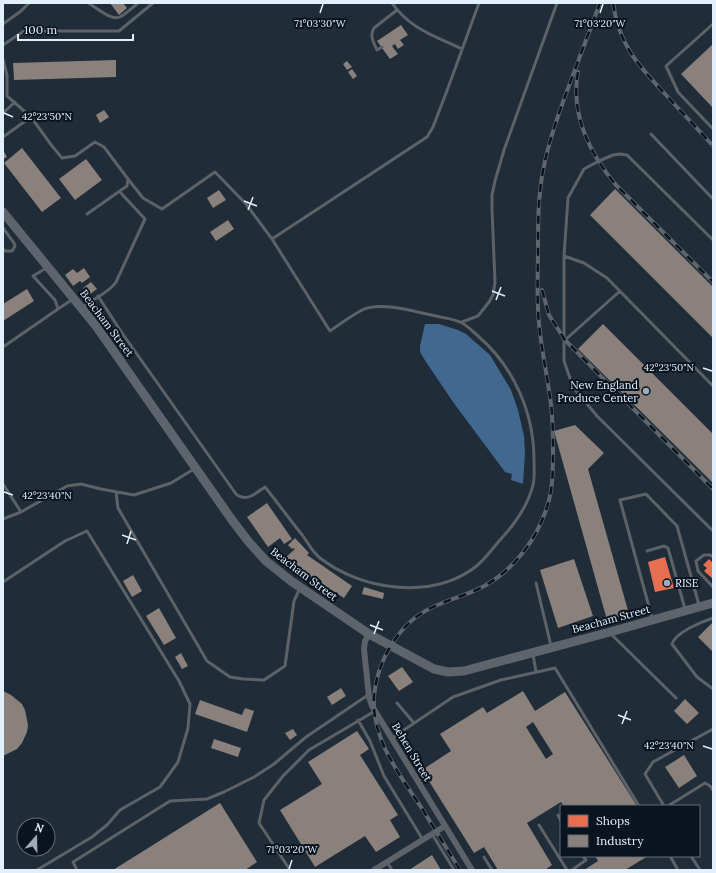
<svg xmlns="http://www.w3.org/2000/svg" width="716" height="873" font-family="Lora,serif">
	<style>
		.water { fill: #41688e }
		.shops { fill: #e76f51 }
		.industry { fill: #8a817c; fill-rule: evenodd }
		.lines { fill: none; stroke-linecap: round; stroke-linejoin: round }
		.lane { stroke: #5c6267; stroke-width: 3 }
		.street { stroke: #5c6267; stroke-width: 6 }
		.secondary { stroke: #5d646b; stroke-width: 9 }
		.rail-casing { stroke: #5e656c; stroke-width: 4 }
		.rail { stroke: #0a141e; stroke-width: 2.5; stroke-dasharray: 8; stroke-linecap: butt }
		.ticks { fill: none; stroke: #e2f0fe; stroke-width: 1.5 }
		.poi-dot { fill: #9eabb9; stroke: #0a141e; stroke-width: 1.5 }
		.labels { text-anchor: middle; stroke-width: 4; stroke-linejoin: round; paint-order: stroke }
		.street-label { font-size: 11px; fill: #e2f0fe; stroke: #0a141e }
		.poi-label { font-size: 11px; fill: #e2f0fe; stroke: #0a141e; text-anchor: end }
		.ticks-label { font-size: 10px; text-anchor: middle; fill: #e2f0fe; stroke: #0a141e; stroke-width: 4; stroke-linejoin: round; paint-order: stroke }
	</style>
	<rect width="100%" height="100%" fill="#202c38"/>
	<path class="water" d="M425 324H439L458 330 466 334 490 355 511 390 518 410 524 436 525 453 523 484 511 480 512 474 505 472 453 402 426 362 420 352V346Z"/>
	<path class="shops" d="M665 557 674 588 655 592 648 562Z
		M709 559 713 563V579L704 571 707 568 703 565Z"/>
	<path class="industry" d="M110 3H123L127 8 119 15Z
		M401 25 408 35 400 40 404 45 398 49 395 44 392 46 398 54 390 59 377 41Z
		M713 44V108L681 74Z
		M116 60V77L14 80 13 63Z
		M347 61 352 67 347 70 343 64Z
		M352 69 357 76 353 79 348 72Z
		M104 110 109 117 100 123 96 115Z
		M22 148 61 198 42 212 4 163Z
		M3 150 7 157 3 159Z
		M86 159 102 180 75 200 59 179Z
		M615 189 713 287V338L590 215Z
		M219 190 226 200 213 208 207 198Z
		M228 220 234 229 216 241 210 232Z
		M84 268 90 277 82 283 80 281 73 286 65 275 73 269 77 273Z
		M91 282 97 289 89 295 83 288Z
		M27 289 34 301 3 321V304Z
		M603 324 713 434V483L578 349Z
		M575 425 604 453 588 469 629 614 607 620 554 431Z
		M267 503 292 539 284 544 280 538 268 547 247 517Z
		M295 538 309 553 307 555 352 586 344 598 284 559 295 549 293 548 292 549 288 545Z
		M574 559 593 616 558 628 540 570Z
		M133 575 142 591 132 597 123 581Z
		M364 587 384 593 383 599 362 594Z
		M159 608 176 638 164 645 146 616Z
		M713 622V652L698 637Z
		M181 653 188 666 182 669 175 657Z
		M402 667 413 682 399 691 388 676Z
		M341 688 346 696 332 705 327 697Z
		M3 691 11 695 22 704 25 710 28 725 27 732 22 743 17 749 3 756Z
		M523 691 535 711 565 692 637 806H564L561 802 527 823 552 865 545 870H498L484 847 474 853 422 770 451 751 440 734 483 707 487 713ZM533 722 553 754 546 759 526 727Z
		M685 699 699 713 687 724 674 711Z
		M200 700 242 715 245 708 254 711 247 732 195 714Z
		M293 729 297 735 290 740 285 733Z
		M357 731 369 749 360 755 398 815 390 820 400 837 376 852 365 836 315 867 280 810 322 784 308 762Z
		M214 739 241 748 238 757 211 748Z
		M684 755 697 776 679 788 665 767Z
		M220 803 257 862 245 870H113Z
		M432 855 441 870H409Z
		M595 856H648L625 870H584L598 861Z"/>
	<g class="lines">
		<path class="lane" d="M88 3C96 7 111 21 120 17 127 13 133 7 138 3
			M392 3C410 29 435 36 462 49
			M3 24 21 11 29 3
			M713 24 666 66 678 92 713 129
			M3 45 24 31H119L153 3
			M382 47 377 50C374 43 369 36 374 28L397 10
			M3 59 7 75V96L31 117 52 146 62 158 75 156 95 142 104 147 128 179 127 186 87 214
			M3 113 15 102
			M651 134 713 199
			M3 137 31 117
			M3 228 14 243 15 246 12 251H5L3 249
			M272 239 427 137 433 127 448 88 479 3
			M713 240 627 155 620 154 613 155 599 161 584 169 568 198 564 256V361L573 387 597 416 713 531
			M564 256 584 263 607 278 713 386
			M98 296 122 333 236 494C246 503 256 493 265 487 278 503 290 520 303 536 308 543 313 553 320 558 361 590 430 600 474 568 484 561 492 549 500 540 514 525 528 505 533 485 535 477 534 468 534 460 534 413 514 367 478 336 473 332 468 326 462 323 455 319 444 318 436 316 415 312 382 301 362 310 351 316 340 324 330 331L272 239 246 204 215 172 162 209 143 198 128 179
			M83 307C94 298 109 293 116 282L145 219 120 192
			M58 309 73 299
			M462 322 478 316 489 302 493 295 495 282 492 209V195L495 181 504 150 557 3
			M565 340 620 291
			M3 347 58 309 55 300 33 276 48 267
			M3 484 21 512 67 486 81 484 101 489 134 495 171 483 194 469
			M116 492 118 508 207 661 230 677 243 679 264 680 285 666 294 601 300 588
			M3 519 21 512
			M647 551 664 546 668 548 685 609
			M713 557 710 555H704L696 561 698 571 713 587
			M3 582 65 541 87 531 179 681 190 704 188 728 178 762 160 787 120 810 107 825 92 837 37 870
			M536 583 551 646
			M652 618 620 500 646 494 677 526 699 605
			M713 618C701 622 676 632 672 644L697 677 713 689
			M611 634 676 698
			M533 654 536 672
			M397 703 414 723
			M358 720 370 741 384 776 423 840
			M392 738 453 697 501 680 555 668 639 806
			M664 806 645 774 653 762 713 729
			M668 806 705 783 710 786 713 790
			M558 815 561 821
			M539 825 567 870
			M432 834 454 870
			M670 856 678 870
			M691 856 700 870
			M484 857 492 870
			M387 862 392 870
			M77 870 73 862 170 801 207 799 224 792 254 777 274 764 306 737 368 695
			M290 870 259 823 264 800 283 776 309 750 375 711
			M572 870 586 860 583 856"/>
		<path class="street" d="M369 634 365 641 364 649 369 697 372 706 472 870
			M374 870 445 826"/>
		<path class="secondary" d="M3 212 96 326 232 520 248 541 266 561 291 581 369 634 434 669 448 672 464 671 610 632 713 603"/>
		<defs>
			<path id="rail" d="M613 3C619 46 639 66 667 96 682 113 698 129 713 146
				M578 72C570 114 590 154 616 185L713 282
				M542 290 549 315 565 340 713 489
				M460 870C447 849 434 828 421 807 399 774 371 738 374 696 377 661 399 623 431 608 449 599 469 595 486 585 514 569 536 540 546 510 553 491 553 471 553 451 553 433 553 415 550 397 546 368 539 339 538 309 537 289 538 269 538 250 538 222 538 193 544 166 549 141 558 115 567 91 578 61 589 32 600 3"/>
		</defs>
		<use href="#rail" class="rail-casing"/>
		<use href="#rail" class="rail"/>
	</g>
	<path class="ticks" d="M320 13 323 4M600 13 603 4M4 113 13 117M244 201 257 206M248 210 253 197M492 291 505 296M496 300 501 287M703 368 712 371M4 492 13 495M122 535 136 540M127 544 131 531M370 625 383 630M374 634 379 621M618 715 631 720M622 724 627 711M703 746 712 749M289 869 292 860"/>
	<g class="poi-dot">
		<circle cx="646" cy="391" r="4"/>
		<circle cx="667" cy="583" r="4"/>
	</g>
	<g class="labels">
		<g class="street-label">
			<text transform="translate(107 323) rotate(53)" y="4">Beacham Street</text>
			<text transform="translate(304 574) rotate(37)" y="4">Beacham Street</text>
			<text transform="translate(611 619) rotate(-15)" y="4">Beacham Street</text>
			<text transform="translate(412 752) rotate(59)" y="4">Behen Street</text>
		</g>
		<g class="poi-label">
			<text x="638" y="389">New England<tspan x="638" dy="13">Produce Center</tspan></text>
			<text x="675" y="587" text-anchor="start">RISE</text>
		</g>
	</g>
	<g class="ticks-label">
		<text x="320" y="27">71°03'30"W</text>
		<text x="600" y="27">71°03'20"W</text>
		<text x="47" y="120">42°23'50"N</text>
		<text x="669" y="371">42°23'50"N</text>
		<text x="47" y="499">42°23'40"N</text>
		<text x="669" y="749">42°23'40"N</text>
		<text x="292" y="853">71°03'20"W</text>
	</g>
	<rect width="716" height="873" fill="none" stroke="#e2f0fe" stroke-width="8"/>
	<rect x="560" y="805" width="140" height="52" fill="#0a141e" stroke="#606c78"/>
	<rect x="568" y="815" width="20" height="12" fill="#e76f51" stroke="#606c78"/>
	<text x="596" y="825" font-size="12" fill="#e2f0fe">Shops</text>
	<rect x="568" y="835" width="20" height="12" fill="#8a817c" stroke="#606c78"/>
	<text x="596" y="845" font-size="12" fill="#e2f0fe">Industry</text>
	<g transform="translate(36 837) rotate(20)"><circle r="19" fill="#0a141e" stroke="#606c78"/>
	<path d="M0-3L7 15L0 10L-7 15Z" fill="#9eabb9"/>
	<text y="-6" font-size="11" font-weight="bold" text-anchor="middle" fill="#e2f0fe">N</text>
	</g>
	<path d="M18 34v6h115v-6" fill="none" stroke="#e2f0fe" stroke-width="2"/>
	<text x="24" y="34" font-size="12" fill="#e2f0fe" stroke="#0a141e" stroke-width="3" paint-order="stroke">100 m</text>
</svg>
